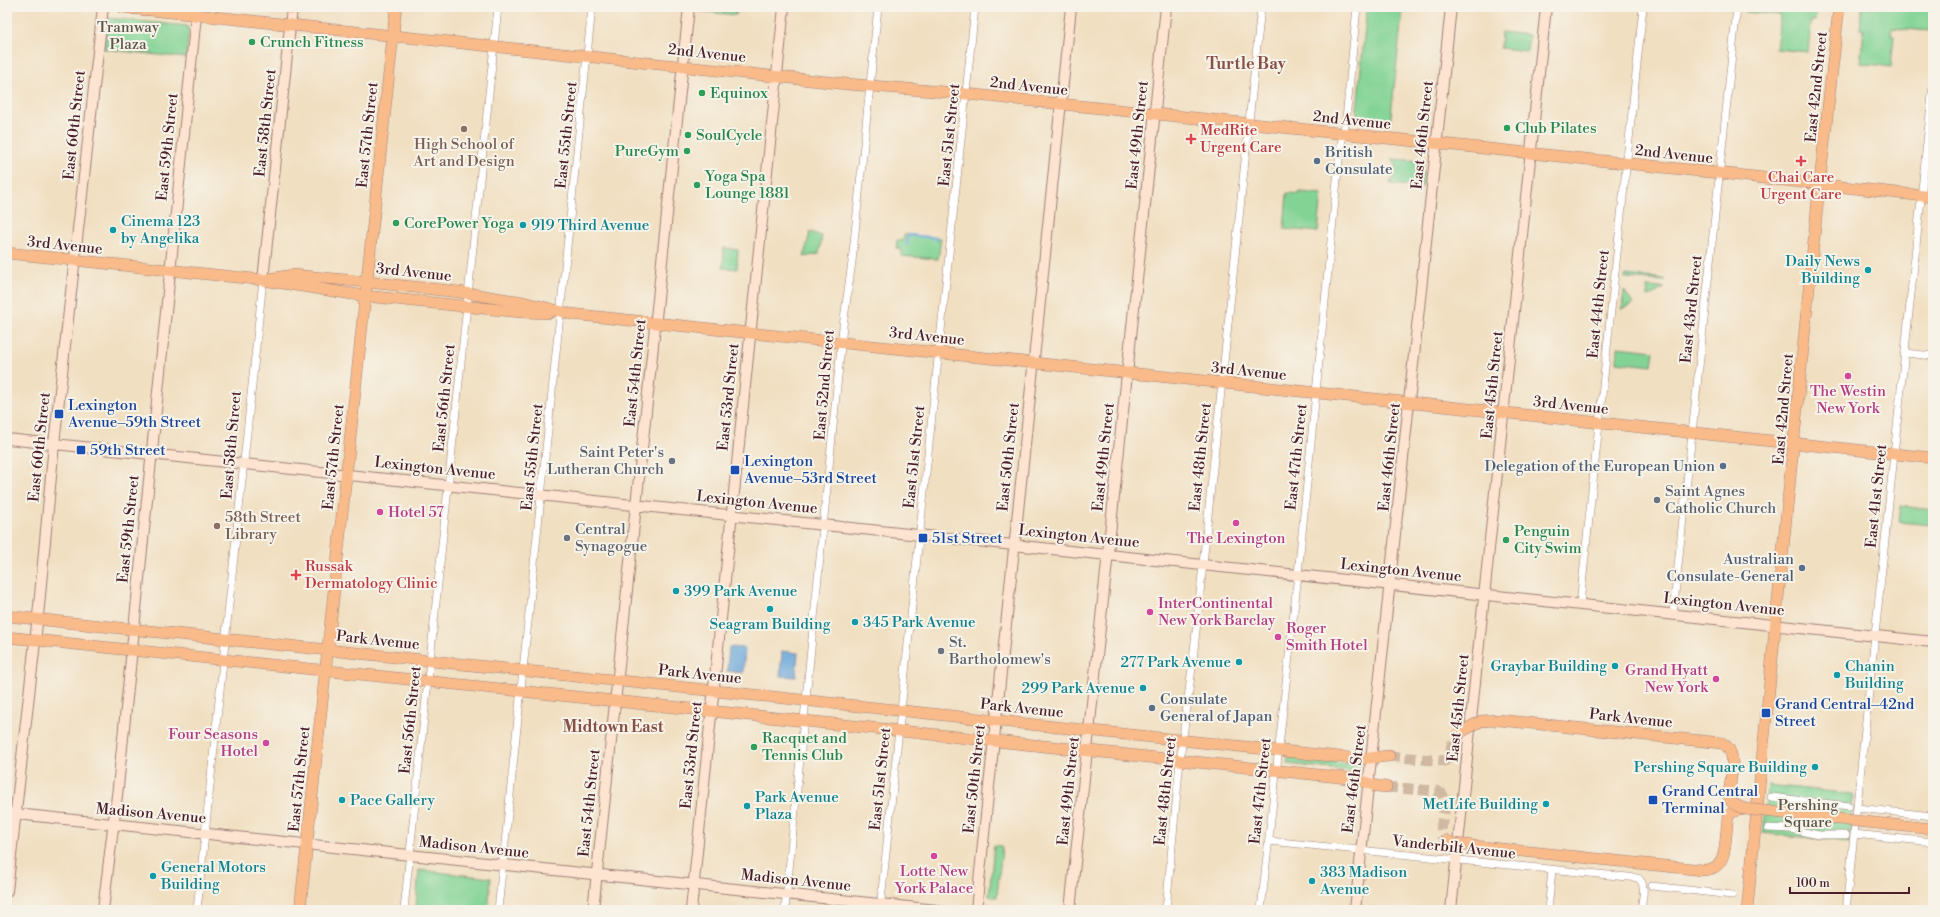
<svg xmlns="http://www.w3.org/2000/svg" width="1940" height="917" font-family="'Libre Bodoni',serif">
	<style>
		.green { fill: #82d394; stroke: #667960 }
		.water { fill: #68a6da; stroke: #596282 }
		.lines { fill: none; stroke-linecap: round; stroke-linejoin: round }
		.stream { stroke: #68a6da; stroke-width: 2.5 }
		.primary-tunnel { stroke: #d0b9a3; stroke-width: 11; stroke-dasharray: 11 5.5; stroke-linecap: butt }
		.street-casing { stroke: #9e7f76; stroke-width: 8 }
		.secondary-casing { stroke: #9e7f76; stroke-width: 12 }
		.primary-casing { stroke: #9e7f76; stroke-width: 12 }
		.highway-casing { stroke: #9e7f76; stroke-width: 14 }
		.street { stroke: #fff; stroke-width: 7 }
		.secondary { stroke: #fde4d1; stroke-width: 10 }
		.primary { stroke: #fabb8b; stroke-width: 11 }
		.highway { stroke: #fabb8b; stroke-width: 13 }
		.primary-bridge-casing { stroke: #9e7f76; stroke-width: 12; stroke-linecap: butt }
		.primary-bridge { stroke: #fabb8b; stroke-width: 11 }
		.leisure-dot { fill: #2e9e5b; stroke: #f7f3e8; stroke-width: 1.5 }
		.education-dot { fill: #8d6e63; stroke: #f7f3e8; stroke-width: 1.5 }
		.health-dot { fill: #e0444e; stroke: #f7f3e8; stroke-width: 1.5 }
		.service-dot { fill: #5c6f8a; stroke: #f7f3e8; stroke-width: 1.5 }
		.culture-dot { fill: #0f9aa8; stroke: #f7f3e8; stroke-width: 1.5 }
		.hotel-dot { fill: #d1479c; stroke: #f7f3e8; stroke-width: 1.5 }
		.transit-dot { fill: #1a4fb4; stroke: #f7f3e8; stroke-width: 1.5 }
		.worship-dot { fill: #6b7280; stroke: #f7f3e8; stroke-width: 1.5 }
		.labels { text-anchor: middle; stroke-width: 4; stroke-linejoin: round; paint-order: stroke }
		.park-label { font-size: 15px; fill: #5b554a; stroke: #f7f3e8 }
		.leisure-label { font-size: 15px; fill: #27864d; stroke: #f7f3e8; text-anchor: start }
		.street-label { font-size: 15px; fill: #4a1f2b; stroke: #f7f3e8 }
		.health-label { font-size: 15px; fill: #be3a42; stroke: #f7f3e8; text-anchor: start }
		.education-label { font-size: 15px; fill: #785e54; stroke: #f7f3e8 }
		.service-label { font-size: 15px; fill: #4e5e75; stroke: #f7f3e8; text-anchor: start }
		.culture-label { font-size: 15px; fill: #0d838f; stroke: #f7f3e8; text-anchor: start }
		.hotel-label { font-size: 15px; fill: #b23c85; stroke: #f7f3e8 }
		.transit-label { font-size: 15px; fill: #164399; stroke: #f7f3e8; text-anchor: start }
		.worship-label { font-size: 15px; fill: #5b616d; stroke: #f7f3e8; text-anchor: start }
		.neighbourhood-label { font-size: 16px; font-weight: bold; fill: #875148; stroke: #f7f3e8 }
	</style>
	<rect width="100%" height="100%" fill="#f7f3e8"/>
	<filter id="ink" filterUnits="userSpaceOnUse"><feTurbulence type="fractalNoise" baseFrequency=".025" numOctaves="2"/><feDisplacementMap in="SourceGraphic" scale="8" xChannelSelector="R" yChannelSelector="G"/><feConvolveMatrix kernelMatrix="1 2 1 2 8 2 1 2 1" color-interpolation-filters="sRGB"/></filter>
	<filter id="wash" filterUnits="userSpaceOnUse"><feTurbulence type="fractalNoise" baseFrequency=".012" numOctaves="4" result="noise"/><feDisplacementMap in="SourceGraphic" scale="16" xChannelSelector="R" yChannelSelector="G"/><feGaussianBlur stdDeviation="0.9" result="paint"/><feColorMatrix in="noise" values="0 0 0 0 0 0 0 0 0 0 0 0 0 0 0 0 0 1.4 0 .05"/><feComposite in="paint" operator="in"/></filter>
	<g filter="url(#wash)">
		<rect width="100%" height="100%" fill="#f1dfc1"/>
		<path class="green" d="M700 7H737L736 15 700 11Z
			M1367 7H1403L1390 124 1356 119Z
			M1745 7H1816L1815 21H1811L1808 52 1776 49 1780 15 1745 12Z
			M1862 7H1932L1930 31 1892 28 1891 34 1894 35 1891 67 1860 63 1864 29H1860Z
			M108 18 187 26 189 30 186 58 104 49Z
			M1501 32 1529 35 1527 51 1500 48Z
			M1391 159 1424 161 1422 187 1390 184 1396 165Z
			M1300 192 1322 194 1318 232 1284 229 1287 193 1300 194Z
			M810 232 822 236 819 254 804 257Z
			M904 234 941 238 938 259 901 256 902 249 896 248 897 240 903 241Z
			M724 248 738 250 737 269 723 268Z
			M1625 275 1665 279V281L1625 278Z
			M1647 287 1665 288 1648 297Z
			M1624 290 1633 304 1622 309Z
			M1618 347 1654 351 1652 366 1617 362Z
			M1901 506 1933 510V525L1899 522Z
			M1288 757 1360 765 1359 772 1287 764Z
			M1768 785 1853 794 1849 842 1763 833Z
			M994 845 1002 846 997 897 989 896Z
			M419 870 491 878 488 910H441L416 907Z"/>
		<path class="water" d="M729 647 745 648 743 673 727 671Z
			M782 651 798 653 796 677 780 676Z"/>
		<g class="lines">
			<path class="stream" d="M907 245 908 235 937 238V240"/>
		</g>
	</g>
	<g filter="url(#ink)">
		<g class="lines">
			<path class="primary-tunnel" d="M1389 756 1445 761C1454 753 1449 740 1459 733
				M1386 787 1436 791 1442 794C1451 808 1433 830 1447 841"/>
			<defs>
				<path id="street" d="M1905 353 1933 356
					M1580 604 1643 7
					M1673 613 1737 7
					M1771 797 1849 806
					M1857 808 1933 816
					M1768 828 1790 829 1819 835H1846
					M1854 834 1933 842
					M1269 841 1638 878C1647 884 1642 901 1641 910
					M1652 886 1732 895
					M197 910 263 280
					M404 910 498 7
					M498 910 592 7
					M785 910 843 326 852 262 878 7
					M880 910 975 7
					M1166 910 1180 760 1193 660 1261 7
					M1261 910 1298 574 1340 150 1346 119 1357 7
					M1548 910 1552 870
					M1846 910 1933 85"/>
				<path id="secondary" d="M263 280 292 8
					M7 439 1933 642
					M7 813 937 910
					M7 891 39 606 54 444 103 7
					M103 910 118 787 196 15
					M593 910 689 7
					M691 910 784 7
					M976 910 1071 7
					M1070 910 1166 7
					M1355 910 1451 7
					M1451 910 1546 7"/>
				<path id="primary" d="M122 7 847 84 957 93 1728 174 1933 197
					M7 253 263 280 365 296 521 312 549 313
					M263 280 293 275 367 282 459 292 523 302 571 314 1933 458
					M7 616 1359 759 1389 756
					M7 637 1357 779 1376 786 1386 787
					M1499 720 1722 743
					M1875 823 1933 829
					M1725 847 1728 816 1734 811 1745 809
					M300 910 396 7
					M1747 910 1817 208 1839 7"/>
				<path id="highway" d="M134 7V8
					M189 7 196 15
					M292 7V8
					M144 9 149 7"/>
			</defs>
			<use href="#street" class="street-casing"/>
			<use href="#secondary" class="secondary-casing"/>
			<use href="#primary" class="primary-casing"/>
			<use href="#highway" class="highway-casing"/>
			<use href="#street" class="street"/>
			<use href="#secondary" class="secondary"/>
			<use href="#primary" class="primary"/>
			<use href="#highway" class="highway"/>
			<defs>
				<path id="primary-bridge" d="M1459 733 1481 721 1499 720
					M1722 743C1740 752 1729 780 1729 796 1731 805 1738 806 1745 809L1875 823
					M1447 841 1455 844 1703 870C1718 870 1723 861 1725 847"/>
			</defs>
			<use href="#primary-bridge" class="primary-bridge-casing"/>
			<use href="#primary-bridge" class="primary-bridge"/>
		</g>
	</g>
	<g class="leisure-dot">
		<circle cx="252" cy="42" r="4"/>
		<circle cx="702" cy="93" r="4"/>
		<circle cx="1507" cy="128" r="4"/>
		<circle cx="688" cy="135" r="4"/>
		<circle cx="687" cy="151" r="4"/>
		<circle cx="697" cy="185" r="4"/>
		<circle cx="396" cy="223" r="4"/>
		<circle cx="1506" cy="540" r="4"/>
		<circle cx="754" cy="747" r="4"/>
	</g>
	<g class="education-dot">
		<circle cx="464" cy="129" r="4"/>
		<circle cx="217" cy="526" r="4"/>
	</g>
	<g class="health-dot">
		<path d="M1189 133h4v4h4v4h-4v4h-4v-4h-4v-4h4z"/>
		<path d="M1799 155h4v4h4v4h-4v4h-4v-4h-4v-4h4z"/>
		<path d="M294 569h4v4h4v4h-4v4h-4v-4h-4v-4h4z"/>
	</g>
	<g class="service-dot">
		<circle cx="1317" cy="161" r="4"/>
		<circle cx="1723" cy="466" r="4"/>
		<circle cx="1802" cy="568" r="4"/>
		<circle cx="1152" cy="708" r="4"/>
	</g>
	<g class="culture-dot">
		<circle cx="523" cy="225" r="4"/>
		<circle cx="113" cy="230" r="4"/>
		<circle cx="1868" cy="270" r="4"/>
		<circle cx="676" cy="591" r="4"/>
		<circle cx="770" cy="609" r="4"/>
		<circle cx="855" cy="622" r="4"/>
		<circle cx="1239" cy="662" r="4"/>
		<circle cx="1615" cy="666" r="4"/>
		<circle cx="1837" cy="675" r="4"/>
		<circle cx="1143" cy="688" r="4"/>
		<circle cx="1815" cy="767" r="4"/>
		<circle cx="342" cy="800" r="4"/>
		<circle cx="1546" cy="804" r="4"/>
		<circle cx="747" cy="806" r="4"/>
		<circle cx="153" cy="876" r="4"/>
		<circle cx="1312" cy="881" r="4"/>
	</g>
	<g class="hotel-dot">
		<circle cx="1848" cy="376" r="4"/>
		<circle cx="380" cy="512" r="4"/>
		<circle cx="1236" cy="523" r="4"/>
		<circle cx="1150" cy="612" r="4"/>
		<circle cx="1278" cy="637" r="4"/>
		<circle cx="1716" cy="679" r="4"/>
		<circle cx="266" cy="743" r="4"/>
		<circle cx="934" cy="856" r="4"/>
	</g>
	<g class="transit-dot">
		<rect x="54" y="409" width="10" height="10" rx="2"/>
		<rect x="76" y="445" width="10" height="10" rx="2"/>
		<rect x="730" y="465" width="10" height="10" rx="2"/>
		<rect x="918" y="533" width="10" height="10" rx="2"/>
		<rect x="1761" y="708" width="10" height="10" rx="2"/>
		<rect x="1648" y="795" width="10" height="10" rx="2"/>
	</g>
	<g class="worship-dot">
		<circle cx="672" cy="461" r="4"/>
		<circle cx="1657" cy="500" r="4"/>
		<circle cx="567" cy="538" r="4"/>
		<circle cx="941" cy="651" r="4"/>
	</g>
	<g class="labels">
		<g class="park-label">
			<text x="128" y="32">Tramway<tspan x="128" dy="17">Plaza</tspan></text>
			<text x="1808" y="810">Pershing<tspan x="1808" dy="17">Square</tspan></text>
		</g>
		<g class="leisure-label">
			<text x="260" y="47">Crunch Fitness</text>
			<text x="710" y="98">Equinox</text>
			<text x="1515" y="133">Club Pilates</text>
			<text x="696" y="140">SoulCycle</text>
			<text x="679" y="156" text-anchor="end">PureGym</text>
			<text x="705" y="181">Yoga Spa<tspan x="705" dy="17">Lounge 1881</tspan></text>
			<text x="404" y="228">CorePower Yoga</text>
			<text x="1514" y="536">Penguin<tspan x="1514" dy="17">City Swim</tspan></text>
			<text x="762" y="743">Racquet and<tspan x="762" dy="17">Tennis Club</tspan></text>
		</g>
		<g class="street-label">
			<text transform="translate(707 53) rotate(6)" y="5">2nd Avenue</text>
			<text transform="translate(1029 86) rotate(6)" y="5">2nd Avenue</text>
			<text transform="translate(1816 87) rotate(-84)" y="5">East 42nd Street</text>
			<text transform="translate(1352 120) rotate(6)" y="5">2nd Avenue</text>
			<text transform="translate(265 123) rotate(-84)" y="5">East 58th Street</text>
			<text transform="translate(74 125) rotate(-84)" y="5">East 60th Street</text>
			<text transform="translate(367 135) rotate(-84)" y="5">East 57th Street</text>
			<text transform="translate(566 135) rotate(-84)" y="5">East 55th Street</text>
			<text transform="translate(949 135) rotate(-84)" y="5">East 51st Street</text>
			<text transform="translate(1137 135) rotate(-84)" y="5">East 49th Street</text>
			<text transform="translate(1422 135) rotate(-84)" y="5">East 46th Street</text>
			<text transform="translate(167 147) rotate(-84)" y="5">East 59th Street</text>
			<text transform="translate(1674 154) rotate(6)" y="5">2nd Avenue</text>
			<text transform="translate(65 245) rotate(6)" y="5">3rd Avenue</text>
			<text transform="translate(414 272) rotate(6)" y="5">3rd Avenue</text>
			<text transform="translate(1598 304) rotate(-84)" y="5">East 44th Street</text>
			<text transform="translate(1691 309) rotate(-84)" y="5">East 43rd Street</text>
			<text transform="translate(927 336) rotate(6)" y="5">3rd Avenue</text>
			<text transform="translate(1249 371) rotate(6)" y="5">3rd Avenue</text>
			<text transform="translate(635 373) rotate(-84)" y="5">East 54th Street</text>
			<text transform="translate(824 385) rotate(-85)" y="5">East 52nd Street</text>
			<text transform="translate(1492 385) rotate(-84)" y="5">East 45th Street</text>
			<text transform="translate(728 397) rotate(-84)" y="5">East 53rd Street</text>
			<text transform="translate(444 398) rotate(-84)" y="5">East 56th Street</text>
			<text transform="translate(1571 405) rotate(6)" y="5">3rd Avenue</text>
			<text transform="translate(1783 409) rotate(-85)" y="5">East 42nd Street</text>
			<text transform="translate(231 445) rotate(-85)" y="5">East 58th Street</text>
			<text transform="translate(39 447) rotate(-84)" y="5">East 60th Street</text>
			<text transform="translate(333 457) rotate(-84)" y="5">East 57th Street</text>
			<text transform="translate(532 457) rotate(-84)" y="5">East 55th Street</text>
			<text transform="translate(914 457) rotate(-84)" y="5">East 51st Street</text>
			<text transform="translate(1008 457) rotate(-84)" y="5">East 50th Street</text>
			<text transform="translate(1103 457) rotate(-84)" y="5">East 49th Street</text>
			<text transform="translate(1200 457) rotate(-84)" y="5">East 48th Street</text>
			<text transform="translate(1296 457) rotate(-84)" y="5">East 47th Street</text>
			<text transform="translate(1389 457) rotate(-84)" y="5">East 46th Street</text>
			<text transform="translate(435 468) rotate(6)" y="5">Lexington Avenue</text>
			<text transform="translate(1876 496) rotate(-84)" y="5">East 41st Street</text>
			<text transform="translate(757 502) rotate(6)" y="5">Lexington Avenue</text>
			<text transform="translate(128 529) rotate(-84)" y="5">East 59th Street</text>
			<text transform="translate(1079 536) rotate(6)" y="5">Lexington Avenue</text>
			<text transform="translate(1401 570) rotate(6)" y="5">Lexington Avenue</text>
			<text transform="translate(1724 604) rotate(6)" y="5">Lexington Avenue</text>
			<text transform="translate(378 640) rotate(6)" y="5">Park Avenue</text>
			<text transform="translate(700 674) rotate(6)" y="5">Park Avenue</text>
			<text transform="translate(1022 708) rotate(6)" y="5">Park Avenue</text>
			<text transform="translate(1458 708) rotate(-84)" y="5">East 45th Street</text>
			<text transform="translate(1631 718) rotate(6)" y="5">Park Avenue</text>
			<text transform="translate(410 720) rotate(-84)" y="5">East 56th Street</text>
			<text transform="translate(691 755) rotate(-84)" y="5">East 53rd Street</text>
			<text transform="translate(299 779) rotate(-84)" y="5">East 57th Street</text>
			<text transform="translate(880 779) rotate(-84)" y="5">East 51st Street</text>
			<text transform="translate(974 779) rotate(-84)" y="5">East 50th Street</text>
			<text transform="translate(1354 779) rotate(-83)" y="5">East 46th Street</text>
			<text transform="translate(1068 791) rotate(-84)" y="5">East 49th Street</text>
			<text transform="translate(1165 791) rotate(-84)" y="5">East 48th Street</text>
			<text transform="translate(1260 791) rotate(-84)" y="5">East 47th Street</text>
			<text transform="translate(589 803) rotate(-84)" y="5">East 54th Street</text>
			<text transform="translate(151 813) rotate(5)" y="5">Madison Avenue</text>
			<text transform="translate(474 847) rotate(6)" y="5">Madison Avenue</text>
			<text transform="translate(1454 847) rotate(6)" y="5">Vanderbilt Avenue</text>
			<text transform="translate(796 880) rotate(6)" y="5">Madison Avenue</text>
		</g>
		<g class="health-label">
			<text x="1200" y="135">MedRite<tspan x="1200" dy="17">Urgent Care</tspan></text>
			<text x="1801" y="182" text-anchor="middle">Chai Care<tspan x="1801" dy="17">Urgent Care</tspan></text>
			<text x="305" y="571">Russak<tspan x="305" dy="17">Dermatology Clinic</tspan></text>
		</g>
		<g class="education-label">
			<text x="464" y="149">High School of<tspan x="464" dy="17">Art and Design</tspan></text>
			<text x="225" y="522" text-anchor="start">58th Street<tspan x="225" dy="17">Library</tspan></text>
		</g>
		<g class="service-label">
			<text x="1325" y="157">British<tspan x="1325" dy="17">Consulate</tspan></text>
			<text x="1715" y="471" text-anchor="end">Delegation of the European Union</text>
			<text x="1794" y="564" text-anchor="end">Australian<tspan x="1794" dy="17">Consulate-General</tspan></text>
			<text x="1160" y="704">Consulate<tspan x="1160" dy="17">General of Japan</tspan></text>
		</g>
		<g class="culture-label">
			<text x="121" y="226">Cinema 123<tspan x="121" dy="17">by Angelika</tspan></text>
			<text x="531" y="230">919 Third Avenue</text>
			<text x="1860" y="266" text-anchor="end">Daily News<tspan x="1860" dy="17">Building</tspan></text>
			<text x="684" y="596">399 Park Avenue</text>
			<text x="863" y="627">345 Park Avenue</text>
			<text x="770" y="629" text-anchor="middle">Seagram Building</text>
			<text x="1231" y="667" text-anchor="end">277 Park Avenue</text>
			<text x="1607" y="671" text-anchor="end">Graybar Building</text>
			<text x="1845" y="671">Chanin<tspan x="1845" dy="17">Building</tspan></text>
			<text x="1135" y="693" text-anchor="end">299 Park Avenue</text>
			<text x="1807" y="772" text-anchor="end">Pershing Square Building</text>
			<text x="755" y="802">Park Avenue<tspan x="755" dy="17">Plaza</tspan></text>
			<text x="350" y="805">Pace Gallery</text>
			<text x="1538" y="809" text-anchor="end">MetLife Building</text>
			<text x="161" y="872">General Motors<tspan x="161" dy="17">Building</tspan></text>
			<text x="1320" y="877">383 Madison<tspan x="1320" dy="17">Avenue</tspan></text>
		</g>
		<g class="hotel-label">
			<text x="1848" y="396">The Westin<tspan x="1848" dy="17">New York</tspan></text>
			<text x="388" y="517" text-anchor="start">Hotel 57</text>
			<text x="1236" y="543">The Lexington</text>
			<text x="1158" y="608" text-anchor="start">InterContinental<tspan x="1158" dy="17">New York Barclay</tspan></text>
			<text x="1286" y="633" text-anchor="start">Roger<tspan x="1286" dy="17">Smith Hotel</tspan></text>
			<text x="1708" y="675" text-anchor="end">Grand Hyatt<tspan x="1708" dy="17">New York</tspan></text>
			<text x="258" y="739" text-anchor="end">Four Seasons<tspan x="258" dy="17">Hotel</tspan></text>
			<text x="934" y="876">Lotte New<tspan x="934" dy="17">York Palace</tspan></text>
		</g>
		<g class="transit-label">
			<text x="68" y="410">Lexington<tspan x="68" dy="17">Avenue–59th Street</tspan></text>
			<text x="90" y="455">59th Street</text>
			<text x="744" y="466">Lexington<tspan x="744" dy="17">Avenue–53rd Street</tspan></text>
			<text x="932" y="543">51st Street</text>
			<text x="1775" y="709">Grand Central–42nd<tspan x="1775" dy="17">Street</tspan></text>
			<text x="1662" y="796">Grand Central<tspan x="1662" dy="17">Terminal</tspan></text>
		</g>
		<g class="worship-label">
			<text x="664" y="457" text-anchor="end">Saint Peter's<tspan x="664" dy="17">Lutheran Church</tspan></text>
			<text x="1665" y="496">Saint Agnes<tspan x="1665" dy="17">Catholic Church</tspan></text>
			<text x="575" y="534">Central<tspan x="575" dy="17">Synagogue</tspan></text>
			<text x="949" y="647">St.<tspan x="949" dy="17">Bartholomew's</tspan></text>
		</g>
		<g class="neighbourhood-label">
			<text x="1246" y="69">Turtle Bay</text>
			<text x="613" y="732">Midtown East</text>
		</g>
	</g>
	<rect width="1940" height="917" fill="none" stroke="#f7f3e8" stroke-width="24"/>
	<path d="M1790 887v6h119v-6" fill="none" stroke="#4a1f2b" stroke-width="2"/>
	<text x="1796" y="887" font-size="12" fill="#4a1f2b" stroke="#f7f3e8" stroke-width="3" paint-order="stroke">100 m</text>
</svg>
